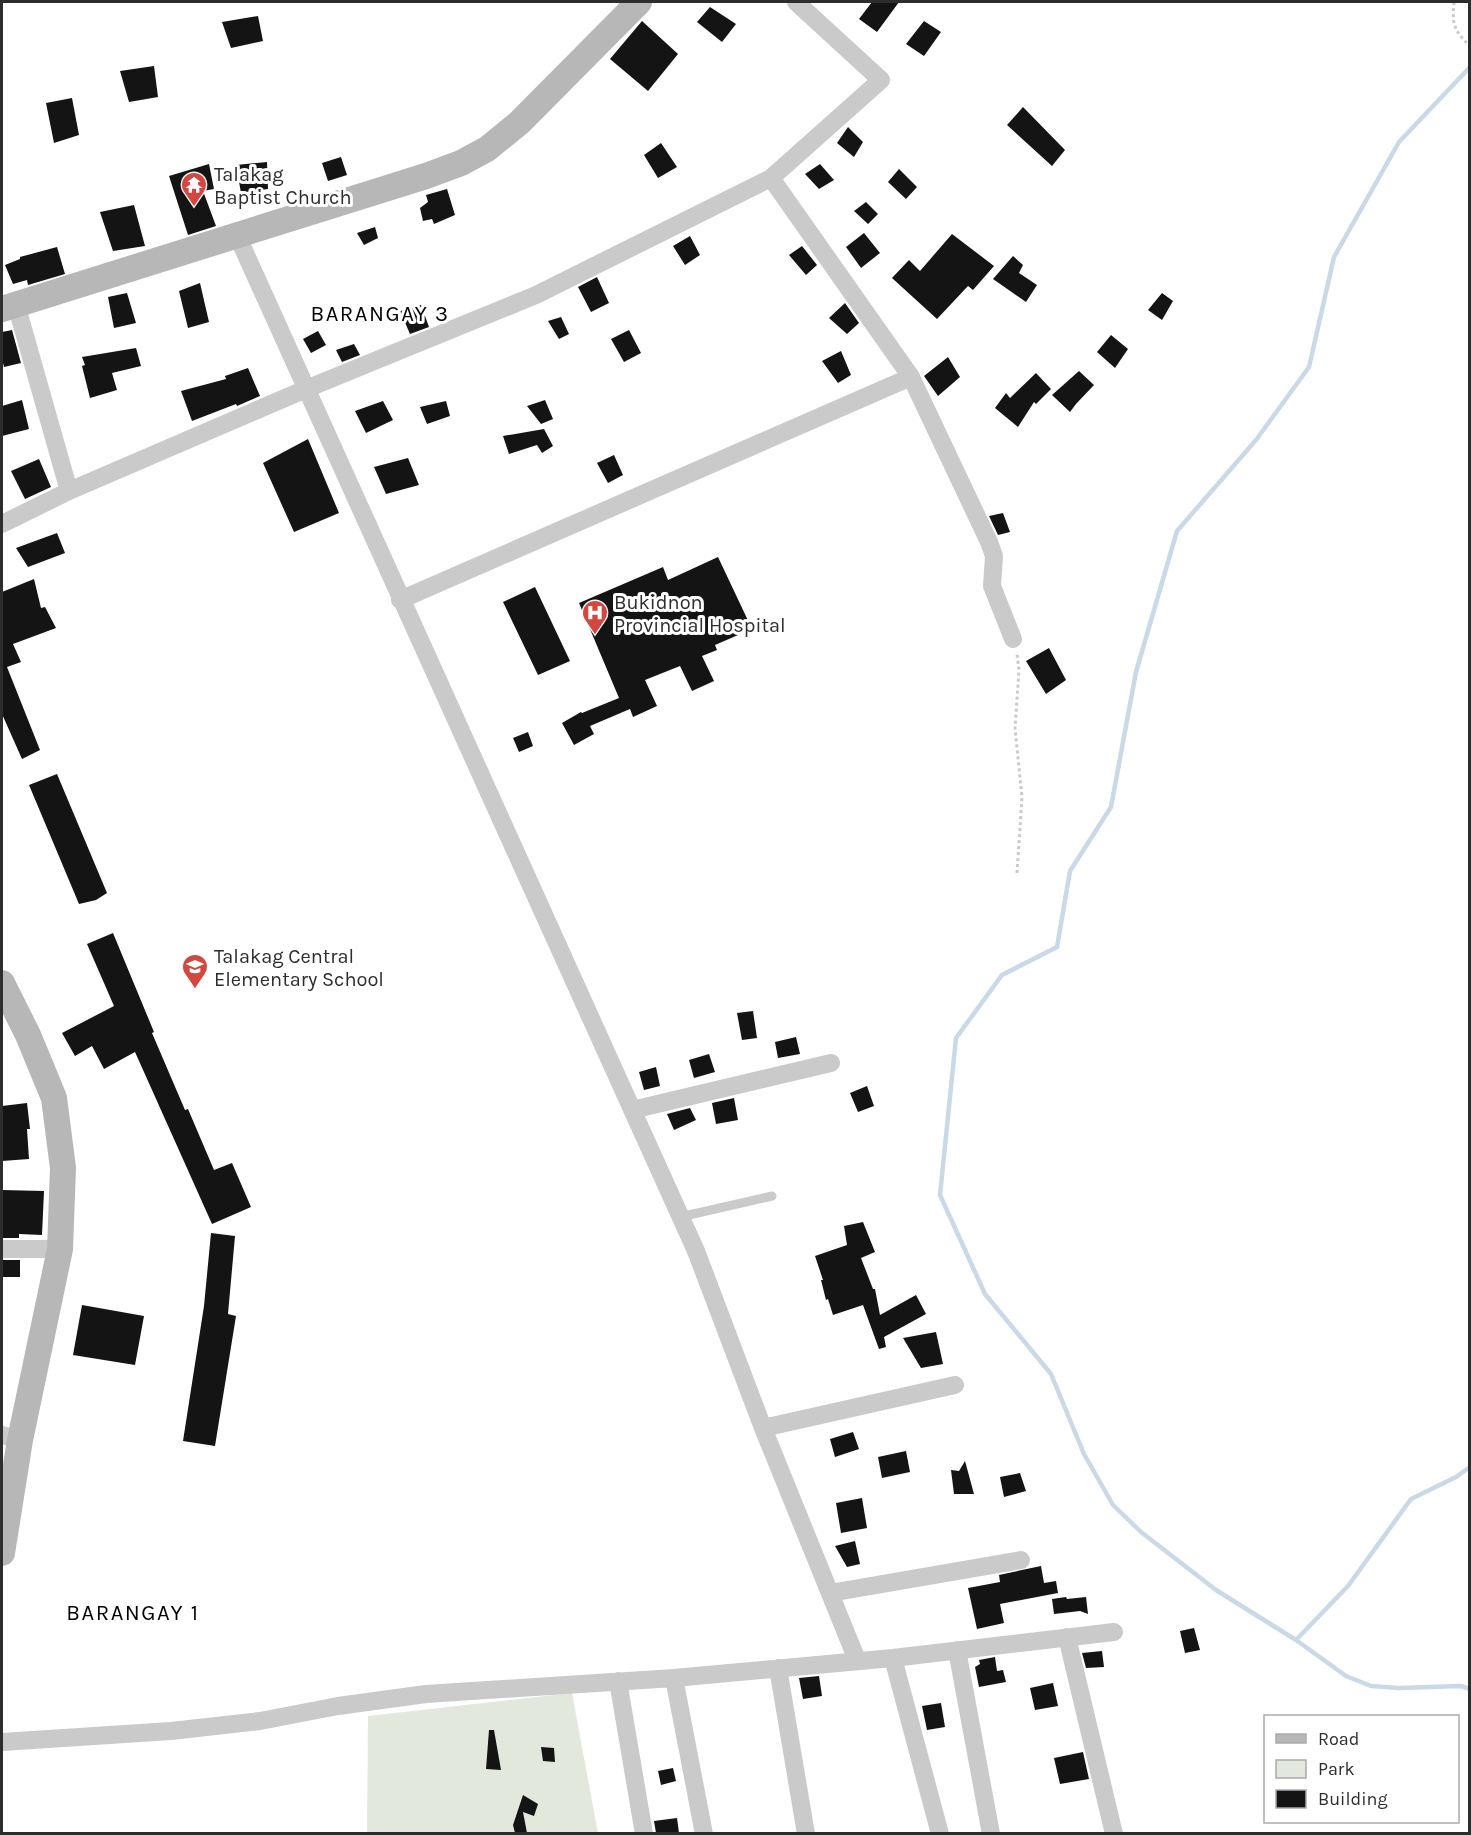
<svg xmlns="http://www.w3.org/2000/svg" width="1471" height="1835" font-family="Karla,sans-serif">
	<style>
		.green { fill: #e2e9dc }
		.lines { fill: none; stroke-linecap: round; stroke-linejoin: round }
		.stream { stroke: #cad9e7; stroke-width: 4.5 }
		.building { fill: #141414 }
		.path { stroke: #cacaca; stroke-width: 3; stroke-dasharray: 3 3; stroke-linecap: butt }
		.service { stroke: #cacaca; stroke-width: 9 }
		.minor { stroke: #cacaca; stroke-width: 18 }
		.secondary { stroke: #b7b7b7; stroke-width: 26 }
		.labels { text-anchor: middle; stroke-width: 6; stroke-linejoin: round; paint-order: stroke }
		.poi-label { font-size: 20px; fill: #2d2d2d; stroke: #fff; text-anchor: start }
		.quarter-label { font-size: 22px; letter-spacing: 1.5px; fill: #000; stroke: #fff }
	</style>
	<rect width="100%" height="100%" fill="#fff"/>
	<path class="green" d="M572 1693 598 1833 367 1834 368 1716Z"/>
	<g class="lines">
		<path class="stream" d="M1470 67 1399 142 1334 257 1309 367 1256 440 1177 531 1136 672 1111 807 1070 871 1057 947 1002 975 956 1038 940 1195 985 1294 1051 1374 1084 1454 1113 1505 1141 1532 1216 1590 1296 1640 1346 1676 1371 1686 1399 1688 1461 1686 1470 1689
			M1296 1640 1348 1586 1411 1499 1456 1477 1470 1467"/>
	</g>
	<path class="building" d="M872 2H899L877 32 859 19Z
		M710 7 736 24 722 42 697 22Z
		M258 16 263 41 231 48 222 22Z
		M642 21 678 54 648 91 610 59Z
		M924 21 941 32 924 56 906 44Z
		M154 66 158 97 129 102 120 71Z
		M72 98 79 135 54 143 46 103Z
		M1023 107 1065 150 1052 166 1007 125Z
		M848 127 863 142 854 157 837 143Z
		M661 143 677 167 658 178 644 155Z
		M341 157 347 175 328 181 322 163Z
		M267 162 268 189 241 193 236 165Z
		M209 164 214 189 203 191 216 226 188 235 169 176Z
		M820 164 834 180 819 189 805 174Z
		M899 169 917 187 906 199 888 182Z
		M447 189 455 215 434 224 432 219 423 221 420 208 428 202 426 195Z
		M866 202 878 214 868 224 854 211Z
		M134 205 145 246 113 251 100 212Z
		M375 227 378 238 364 245 357 233Z
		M864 233 880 253 861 268 846 247Z
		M952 234 994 266 973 290 968 286 937 319 892 278 909 260 920 271Z
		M690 236 700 255 685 265 673 246Z
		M802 246 817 265 806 275 789 255Z
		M57 247 65 274 28 285 27 280 13 284 5 265 20 259V257Z
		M1013 256 1023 265 1019 273 1037 285 1026 302 993 279Z
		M597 277 609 303 591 312 578 287Z
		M200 283 209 322 188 328 179 291Z
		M127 293 136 323 114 328 108 297Z
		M1162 293 1173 301 1162 320 1148 310Z
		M845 303 859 323 847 334 829 318Z
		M421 305 429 327 410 334 400 311Z
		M561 317 569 334 559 339 548 321Z
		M12 330 21 363 4 367 2 359V332Z
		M629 330 641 353 624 362 611 339Z
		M318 331 326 345 311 353 303 339Z
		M1111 335 1128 349 1115 368 1097 352Z
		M354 344 360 355 342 362 336 350Z
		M136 348 141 366 112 373 117 390 90 398 82 366 85 365 82 357Z
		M841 351 851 375 838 383 822 361Z
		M948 357 960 377 938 396 924 376Z
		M248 368 260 396 237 406 236 404 192 421 181 391 226 379 225 376Z
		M1079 371 1094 385 1076 404 1070 412 1052 395Z
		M1036 373 1051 389 1036 404 1034 402 1018 427 995 408 1006 393 1010 398Z
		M22 400 29 429 2 436V406Z
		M545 400 553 419 541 424 527 406Z
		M383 401 393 420 366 433 355 411Z
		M446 401 450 416 427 424 420 407Z
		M544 429 553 446 542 453 537 445 509 454 503 436Z
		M308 439 339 513 294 532 263 463Z
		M614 455 623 475 608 483 597 463Z
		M408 458 419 485 386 494 374 467Z
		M39 459 51 487 25 499 11 471Z
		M1003 513 1010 532 998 535 989 516Z
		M57 533 65 553 28 567 16 548Z
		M718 557 752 629 715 645 717 650 702 656 714 681 692 691 680 666 645 680 657 706 633 717 630 709 590 726 594 734 574 745 562 723 581 712 582 713 619 698 579 603 663 567 668 580Z
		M34 579 41 608 45 607 56 628 13 644 21 662 7 667 40 750 22 759 2 714V592Z
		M535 587 570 661 538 675 503 602Z
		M1049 648 1066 680 1046 694 1026 661Z
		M528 732 533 746 519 752 513 738Z
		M57 774 107 893 96 900 79 904 29 785Z
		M113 933 154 1032 152 1033 185 1110 188 1109 214 1170 232 1163 251 1207 212 1224 135 1052 104 1069 92 1046 75 1056 62 1033 114 1006 87 944Z
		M753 1011 757 1038 742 1040 737 1013Z
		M796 1037 800 1054 778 1058 775 1042Z
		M709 1054 715 1072 694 1078 689 1060Z
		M656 1067 660 1086 644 1090 639 1072Z
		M867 1086 874 1106 858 1112 850 1093Z
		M734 1098 738 1120 716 1124 712 1103Z
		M27 1103 30 1129H27L29 1159 2 1161V1106Z
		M690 1108 696 1120 674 1130 667 1114Z
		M2 1190 44 1191 42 1235 19 1234V1238H2Z
		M863 1222 875 1252 861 1258 873 1289H875L880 1315 916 1295 926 1314 884 1337 886 1347 879 1349 863 1305 833 1315 828 1299 826 1300 821 1280H823L815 1256 847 1245 844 1226Z
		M211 1233 235 1236 228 1314 236 1316 215 1446 183 1441 204 1306Z
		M2 1260H20V1277H2Z
		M82 1305 144 1316 135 1365 73 1355Z
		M936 1332 943 1364 921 1368 903 1338Z
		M853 1432 859 1449 835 1457 830 1439Z
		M906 1451 910 1472 882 1478 878 1457Z
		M965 1461 974 1494H954L951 1470 959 1471Z
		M1020 1473 1026 1491 1004 1497 1000 1477Z
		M862 1498 867 1528 841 1533 836 1503Z
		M855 1541 860 1564 847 1567 835 1546Z
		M1041 1566 1044 1583 1056 1581 1058 1593 1000 1604 1004 1623 977 1629 968 1588 1000 1582 999 1575Z
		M1066 1597 1067 1599 1086 1597 1088 1614 1080 1611 1054 1614 1052 1599Z
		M1194 1628 1200 1650 1185 1653 1180 1631Z
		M1102 1651 1104 1667 1086 1668 1082 1653Z
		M995 1657 997 1671 1003 1670 1006 1682 979 1687 975 1667 980 1664 979 1660Z
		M819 1676 822 1696 803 1699 799 1678Z
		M1053 1683 1058 1706 1035 1710 1030 1688Z
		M941 1703 945 1727 927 1730 922 1706Z
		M489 1730H494L501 1770 486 1769Z
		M541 1747 554 1748 555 1762 543 1761Z
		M1083 1752 1089 1779 1060 1784 1054 1758Z
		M673 1768 676 1781 661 1785 658 1771Z
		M523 1795 538 1804 534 1816 523 1812 527 1833H515L513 1825Z
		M677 1818 679 1833H656L654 1821Z"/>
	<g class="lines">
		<path class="path" d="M1454 2C1452 23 1453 30 1470 46
			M1017 873 1022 797 1015 728 1019 670 1017 654"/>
		<path class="service" d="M680 1217 772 1196"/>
		<path class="minor" d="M771 178 911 377 989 542 994 556 992 586 1013 639
			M237 235 696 1251 763 1428 857 1660
			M16 304 69 491
			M2 524 69 491 306 389 536 295 771 178 881 80 796 2
			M400 600 911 377
			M632 1110 831 1063
			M2 1249H60
			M763 1428 955 1385
			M2 1435 20 1440
			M830 1593 1021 1560
			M1067 1637 1114 1834
			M957 1650 991 1834
			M893 1658 940 1834
			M778 1668 806 1834
			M674 1678 704 1834
			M618 1681 644 1834
			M2 1742 171 1731 260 1721 338 1706 426 1694 674 1678 893 1658 1114 1632"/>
		<path class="secondary" d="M2 309 426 176 461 163 487 149 519 123 639 2
			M2 983 28 1035 54 1098 63 1168 60 1249 20 1440 2 1553"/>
	</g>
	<defs>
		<symbol id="temple-pin" viewBox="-11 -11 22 30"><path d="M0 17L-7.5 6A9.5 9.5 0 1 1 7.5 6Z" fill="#d34741" stroke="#fff"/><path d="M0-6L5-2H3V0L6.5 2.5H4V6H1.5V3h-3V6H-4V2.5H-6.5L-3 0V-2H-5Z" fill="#fff"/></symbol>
		<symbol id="hospital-pin" viewBox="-11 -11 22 30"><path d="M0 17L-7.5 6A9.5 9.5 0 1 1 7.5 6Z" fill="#d34741" stroke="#fff"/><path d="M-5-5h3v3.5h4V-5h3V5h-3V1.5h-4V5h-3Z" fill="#fff"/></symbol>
		<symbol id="school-pin" viewBox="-11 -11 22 30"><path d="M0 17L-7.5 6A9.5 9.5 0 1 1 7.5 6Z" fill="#d34741" stroke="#fff"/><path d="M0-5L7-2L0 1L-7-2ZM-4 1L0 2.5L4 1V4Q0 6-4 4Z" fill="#fff"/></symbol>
	</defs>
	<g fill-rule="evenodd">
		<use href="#temple-pin" x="179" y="170" width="30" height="40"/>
		<use href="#hospital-pin" x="580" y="598" width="30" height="40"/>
		<use href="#school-pin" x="180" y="952" width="30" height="40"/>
	</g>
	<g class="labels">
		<g class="poi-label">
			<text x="214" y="181">Talakag<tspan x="214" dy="23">Baptist Church</tspan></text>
			<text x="614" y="609">Bukidnon<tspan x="614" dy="23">Provincial Hospital</tspan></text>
			<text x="214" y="963">Talakag Central<tspan x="214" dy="23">Elementary School</tspan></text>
		</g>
		<g class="quarter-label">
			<text x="380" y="321">BARANGAY 3</text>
			<text x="133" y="1620">BARANGAY 1</text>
		</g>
	</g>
	<rect width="1471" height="1835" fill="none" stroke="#2d2d2d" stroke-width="6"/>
	<rect x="1264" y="1715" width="195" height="108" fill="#ffffff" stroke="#ababab" stroke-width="1.5"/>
	<rect x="1276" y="1734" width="30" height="9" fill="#b7b7b7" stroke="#ababab" stroke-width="1.5"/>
	<text x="1318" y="1745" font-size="18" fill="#2d2d2d">Road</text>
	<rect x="1276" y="1760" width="30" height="18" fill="#e2e9dc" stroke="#ababab" stroke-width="1.5"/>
	<text x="1318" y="1775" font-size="18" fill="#2d2d2d">Park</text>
	<rect x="1276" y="1790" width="30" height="18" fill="#141414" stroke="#ababab" stroke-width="1.5"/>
	<text x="1318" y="1805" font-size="18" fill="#2d2d2d">Building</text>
</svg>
